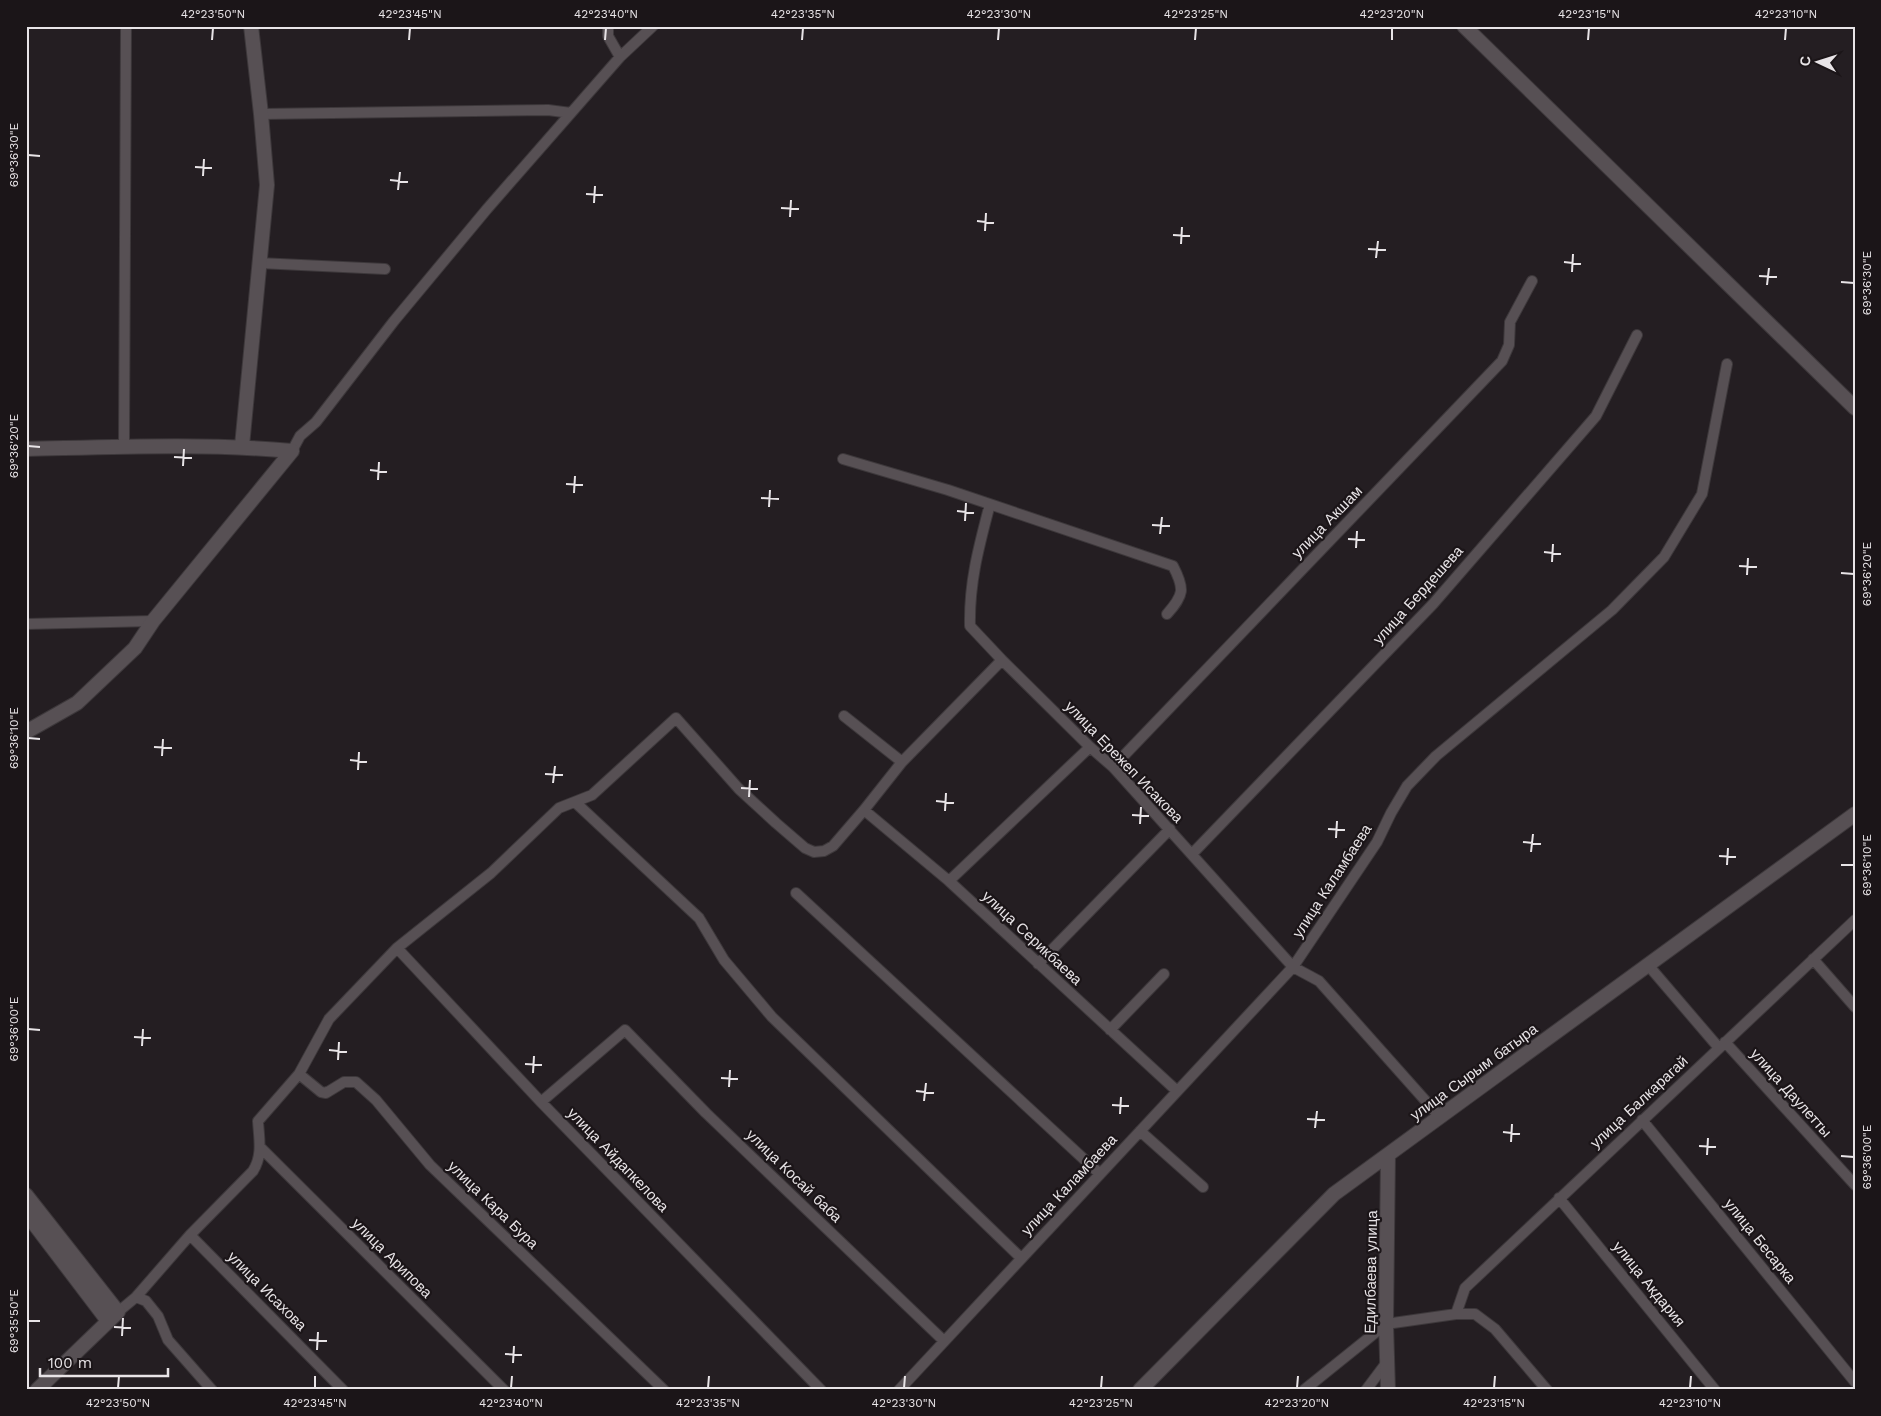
<svg xmlns="http://www.w3.org/2000/svg" width="1881" height="1416" font-family="'Work Sans',sans-serif">
	<style>
		.lines { fill: none; stroke-linecap: round; stroke-linejoin: round }
		.street-casing { stroke: #3d383b; stroke-width: 12 }
		.secondary-casing { stroke: #3d383b; stroke-width: 16 }
		.street { stroke: #575054; stroke-width: 10 }
		.secondary { stroke: #575054; stroke-width: 14 }
		.ticks { fill: none; stroke: #e8e4e7; stroke-width: 2 }
		.labels { text-anchor: middle; stroke-width: 4.5; stroke-linejoin: round; paint-order: stroke }
		.street-label { font-size: 15px; fill: #e8e4e7; stroke: #1b1518 }
		.neatline { fill: none; stroke: #e8e4e7; stroke-width: 2 }
		.ticks-label { font-size: 12px; text-anchor: middle; fill: #e8e4e7 }
	</style>
	<rect width="100%" height="100%" fill="#241e22"/>
	<g class="lines">
		<defs>
			<path id="street" d="M608 26V36L620 57
				M261 114 548 110 571 113
				M259 263 385 269
				M124 447 126 26
				M292 451 300 436 316 422 394 321 487 209 620 57 653 26
				M843 459 948 490 1173 566C1185 589 1184 595 1167 614
				M990 504C979 546 969 582 970 626L1002 660 1090 747 1113 767 1293 967 1319 981 1440 1117
				M26 624 153 621
				M844 716 902 762
				M1113 767 1502 361 1509 345 1510 322 1532 281
				M576 803 699 918 724 960 772 1017 1021 1258
				M864 810 949 881 1177 1091
				M1192 854 1433 604 1596 416 1637 335
				M949 881 1090 747
				M796 893 1100 1174
				M397 948 541 1102 821 1390
				M1813 959 1855 1007
				M1038 964 1170 829
				M1648 965 1719 1048
				M1110 1030 1164 974
				M1725 1042 1855 1185
				M299 1074 321 1092 326 1093 344 1082H356L376 1100 430 1165 664 1390
				M541 1102 625 1030 706 1113 944 1341
				M1642 1120 1855 1382
				M1140 1131 1203 1187
				M260 1147 504 1390
				M1559 1198 1715 1390
				M190 1235 343 1390
				M136 1297 190 1235 253 1171C263 1155 259 1139 258 1121L299 1074 329 1019 397 948 491 873 559 808 592 795 676 718 739 789 776 823 805 848 814 852 824 851 833 846 864 810 902 762 1002 660
				M118 1312 136 1297 146 1301 158 1316 168 1340 212 1390
				M1456 1314 1465 1288 1855 920
				M899 1390 1293 967 1377 842 1391 813 1407 786 1436 756 1612 610 1664 557 1702 494 1727 364
				M1304 1390 1386 1324 1456 1314H1475L1495 1329 1547 1390
				M1366 1390 1387 1362"/>
			<path id="secondary" d="M1464 26 1855 408
				M242 446 267 185 261 114 251 26
				M26 449C115 447 204 443 292 451
				M26 732 77 703 135 648 153 621 292 451
				M26 1195 118 1312 37 1390
				M26 1213 108 1321
				M1140 1390 1334 1194 1855 814
				M1388 1390 1386 1324 1388 1155"/>
		</defs>
		<use href="#street" class="street-casing"/>
		<use href="#secondary" class="secondary-casing"/>
		<use href="#street" class="street"/>
		<use href="#secondary" class="secondary"/>
	</g>
	<path class="ticks" d="M212 40 213 28M409 40 410 28M605 40 606 28M802 40 803 28M998 40 999 28M1195 40 1196 28M1392 40V28M1588 40 1589 28M1785 40 1786 28M28 155 40 156M195 167 212 168M203 176 204 159M390 180 408 182M398 190 400 172M586 194 603 195M594 203 595 186M781 208 799 209M790 217 791 200M977 221 994 223M985 231 986 213M1173 235 1190 236M1181 244 1182 227M1368 249 1386 250M1376 258 1378 241M1564 262 1581 264M1572 272 1573 254M1759 276 1777 277M1841 282 1854 283M1767 285 1769 268M28 446 40 447M174 457 192 458M183 466 184 449M370 470 387 472M378 480 379 462M566 484 583 485M574 493 575 476M761 498 779 499M769 507 770 490M957 511 974 513M965 521 966 503M1152 525 1170 526M1160 534 1162 517M1348 539 1365 540M1356 548 1357 531M1544 552 1561 554M1552 562 1553 544M1739 566 1757 567M1841 573 1854 574M1747 575 1748 558M28 738 40 739M154 747 172 748M162 756 163 739M350 760 367 762M358 770 359 752M545 774 563 775M553 783 555 766M741 788 758 789M749 797 750 780M936 801 954 803M945 811 946 793M1132 815 1149 816M1140 824 1141 807M1328 829 1345 830M1336 838 1337 821M1523 842 1541 844M1531 852 1533 834M1719 856 1736 857M1727 865 1728 848M1841 865H1854M28 1029 40 1030M134 1037 151 1038M142 1046 143 1029M329 1050 347 1052M338 1060 339 1042M525 1064 542 1065M533 1073 534 1056M721 1078 738 1079M729 1087 730 1070M916 1091 934 1093M924 1101 926 1083M1112 1105 1129 1106M1120 1114 1121 1097M1307 1119 1325 1120M1315 1128 1317 1111M1503 1132 1520 1134M1511 1142 1512 1124M1699 1146 1716 1147M1707 1155 1708 1138M1841 1156 1854 1157M28 1321H40M114 1327 131 1328M122 1336 123 1318M309 1340 327 1341M317 1350 318 1332M505 1354 522 1355M513 1363 514 1346M118 1388 119 1376M315 1388V1376M511 1388 512 1376M708 1388 709 1376M904 1388 905 1376M1101 1388 1102 1376M1297 1388 1298 1376M1494 1388 1495 1376M1690 1388 1691 1376"/>
	<g class="labels">
		<g class="street-label">
			<text transform="translate(1327 522) rotate(-46)" y="5">улица Акшам</text>
			<text transform="translate(1418 595) rotate(-48)" y="5">улица Бердешева</text>
			<text transform="translate(1124 762) rotate(46)" y="5">улица Ережеп Исакова</text>
			<text transform="translate(1332 881) rotate(-57)" y="5">улица Каламбаева</text>
			<text transform="translate(1032 938) rotate(43)" y="5">улица Серикбаева</text>
			<text transform="translate(1474 1072) rotate(-36)" y="5">улица Сырым батыра</text>
			<text transform="translate(1791 1093) rotate(48)" y="5">улица Даулетты</text>
			<text transform="translate(1639 1102) rotate(-43)" y="5">улица Балкарагай</text>
			<text transform="translate(618 1160) rotate(46)" y="5">улица Айдапкелова</text>
			<text transform="translate(794 1176) rotate(44)" y="5">улица Косай баба</text>
			<text transform="translate(1069 1185) rotate(-47)" y="5">улица Каламбаева</text>
			<text transform="translate(493 1205) rotate(44)" y="5">улица Кара Бура</text>
			<text transform="translate(1760 1241) rotate(51)" y="5">улица Бесарка</text>
			<text transform="translate(392 1258) rotate(45)" y="5">улица Арипова</text>
			<text transform="translate(1371 1272) rotate(-89)" y="5">Едилбаева улица</text>
			<text transform="translate(1649 1284) rotate(51)" y="5">улица Акдария</text>
			<text transform="translate(267 1291) rotate(45)" y="5">улица Исахова</text>
		</g>
	</g>
	<rect width="1881" height="1416" fill="none" stroke="#1b1518" stroke-width="55"/>
	<g transform="translate(1818 62) rotate(274)" stroke="#1b1518" stroke-width="4" paint-order="stroke">
	<path d="M0-4L9 19L0 12L-9 19Z" fill="#e8e4e7"/>
	<text y="-8" font-size="14" font-weight="bold" text-anchor="middle" fill="#e8e4e7">С</text>
	</g>
	<path d="M40 1368v8h128v-8" fill="none" stroke="#e8e4e7" stroke-width="2.5"/>
	<text x="48" y="1368" font-size="15" fill="#e8e4e7" stroke="#1b1518" stroke-width="4" paint-order="stroke">100 m</text>
	<rect x="28" y="28" width="1826" height="1360" class="neatline"/>
	<g class="ticks-label">
		<text x="213" y="18">42°23'50"N</text>
		<text x="410" y="18">42°23'45"N</text>
		<text x="606" y="18">42°23'40"N</text>
		<text x="803" y="18">42°23'35"N</text>
		<text x="999" y="18">42°23'30"N</text>
		<text x="1196" y="18">42°23'25"N</text>
		<text x="1392" y="18">42°23'20"N</text>
		<text x="1589" y="18">42°23'15"N</text>
		<text x="1786" y="18">42°23'10"N</text>
		<text transform="translate(14 155) rotate(-90)" y="4">69°36'30"E</text>
		<text transform="translate(1867 283) rotate(-90)" y="4">69°36'30"E</text>
		<text transform="translate(14 446) rotate(-90)" y="4">69°36'20"E</text>
		<text transform="translate(1867 574) rotate(-90)" y="4">69°36'20"E</text>
		<text transform="translate(14 738) rotate(-90)" y="4">69°36'10"E</text>
		<text transform="translate(1867 865) rotate(-90)" y="4">69°36'10"E</text>
		<text transform="translate(14 1029) rotate(-90)" y="4">69°36'00"E</text>
		<text transform="translate(1867 1157) rotate(-90)" y="4">69°36'00"E</text>
		<text transform="translate(14 1321) rotate(-90)" y="4">69°35'50"E</text>
		<text x="118" y="1407">42°23'50"N</text>
		<text x="315" y="1407">42°23'45"N</text>
		<text x="511" y="1407">42°23'40"N</text>
		<text x="708" y="1407">42°23'35"N</text>
		<text x="904" y="1407">42°23'30"N</text>
		<text x="1101" y="1407">42°23'25"N</text>
		<text x="1297" y="1407">42°23'20"N</text>
		<text x="1494" y="1407">42°23'15"N</text>
		<text x="1690" y="1407">42°23'10"N</text>
	</g>
</svg>
